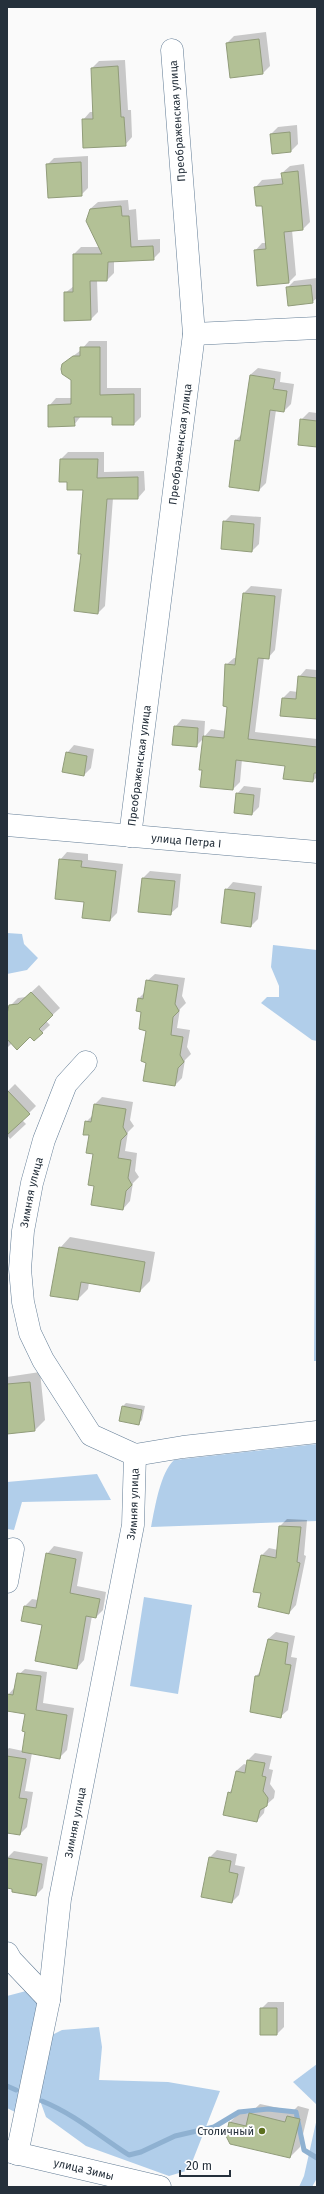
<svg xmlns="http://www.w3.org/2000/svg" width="324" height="2194" font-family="'Fira Sans',sans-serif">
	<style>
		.green { fill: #b1ceea }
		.shadow { fill: #0003 }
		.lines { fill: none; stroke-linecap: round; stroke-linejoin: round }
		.stream { stroke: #8fb1d1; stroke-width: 5 }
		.building { fill: #b3c196; stroke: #919c7a }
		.minor-casing { stroke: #637d96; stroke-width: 23 }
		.minor { stroke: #fff; stroke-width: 22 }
		.poi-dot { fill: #5c701e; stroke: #fff; stroke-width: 1.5 }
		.labels { text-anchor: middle; stroke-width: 4; stroke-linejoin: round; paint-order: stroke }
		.street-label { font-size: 11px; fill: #25303b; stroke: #fff }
		.poi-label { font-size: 11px; fill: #25303b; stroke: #fff; text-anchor: end }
	</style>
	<rect width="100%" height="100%" fill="#fafafa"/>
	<path class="green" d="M7 933 22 934 24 944 38 958 27 970 7 974Z
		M273 945 317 950V1041L312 1040 261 1003 267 997H279V986L271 967Z
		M316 1066H317V1361H314Z
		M317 1444V1521L151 1527C155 1508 160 1473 174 1460Z
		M97 1474 111 1500 22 1502 14 1530 7 1529V1482Z
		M144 1597 192 1605 178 1694 130 1686Z
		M26 1991 40 2003 15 2112 7 2108V1996Z
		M99 2027 102 2047 99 2080 168 2082 220 2091 189 2170 169 2176 86 2146 46 2117 38 2095 52 2035 62 2030Z
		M317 2064V2105L293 2082Z
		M317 2118V2178L312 2187H299L304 2176Z"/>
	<path class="shadow" d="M266 32 270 66 263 73 227 43 234 36Z
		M125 60 128 110H131L132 137 125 145 83 120 90 112H94L92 68 99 61Z
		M297 125 298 144 291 151 271 134 278 127Z
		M88 156V188L81 195 47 165 54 158Z
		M304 164 310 222 303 229 292 230 296 275 289 282 258 285 255 251 262 243H267L263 204 255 188 262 180 283 178 282 173 290 166Z
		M128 200 129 210 136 209 138 240 160 239V252L153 259 114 260V273L107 280H97L98 312 91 319 65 293 74 286V254L81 247H100L90 209 98 202Z
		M317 278V298L312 302 287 288 294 281Z
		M89 341H107V388H141V417L134 424H113V416H81L74 425 49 406 56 398H72V380L63 364 81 350Z
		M258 368 281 372 280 382 294 384 291 404 284 411 276 410 266 483 259 490 236 440 242 434 250 375Z
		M309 412 317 413V446L301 420Z
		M68 452H104V472L144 471 145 490 138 498H113L105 606 98 613 82 553 84 489 68 481 61 459Z
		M231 515 261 517 259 544 252 551 224 522Z
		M251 586 282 589 275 650 268 658 264 657 255 732 317 739V777L313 781 286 765 242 759 240 782 233 789 204 738 196 746 175 727 182 719 205 721 204 737 211 729 225 731 228 706 226 665 234 658H237L244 593Z
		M306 669 317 670V718L283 698 290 691 298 692 299 677Z
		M74 745 94 749 91 768 84 775 67 753Z
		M244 786 261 788 259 807 252 814 237 794Z
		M67 852 88 854V860L123 864 117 913 110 920 85 901 60 860Z
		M150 871 181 874 178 907 170 914 139 911 143 878Z
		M233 882 262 886 258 919 251 926 226 890Z
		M155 974 185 978 182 996 186 1003 180 1009 177 1028 190 1030 187 1047 191 1054 185 1060 182 1078 175 1085 148 1062 147 1030 139 998 146 991 147 981Z
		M39 985 60 1008 46 1021 50 1025 34 1040 30 1036 12 1043 7 1048V1015L10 1006 18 998 26 997Z
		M15 1084 36 1106 22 1120 26 1124 10 1139 7 1135V1092Z
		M102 1097 133 1102 130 1120 134 1126 128 1132 125 1151 137 1153 135 1171 139 1177 133 1183 130 1201 123 1209 95 1185 94 1153 86 1122 93 1115 95 1104Z
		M70 1237 155 1252 150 1281 140 1291 89 1282 88 1289 78 1299 60 1248Z
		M40 1372 45 1420 35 1430 7 1433V1377Z
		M126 1403 145 1406 142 1420 138 1424 123 1406Z
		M287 1519 307 1520 304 1555 306 1556 296 1605 289 1613 263 1592 254 1591 262 1555 269 1548 278 1550 280 1526Z
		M54 1546 83 1552 77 1586 106 1592 103 1610 96 1617 92 1616 84 1660 77 1668 43 1624 25 1606 32 1599 38 1600 47 1554Z
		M276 1632 295 1636 291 1657 297 1658 288 1710 280 1717 256 1676 261 1671 268 1639Z
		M25 1669 47 1672 43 1703 74 1708 67 1750 60 1757 32 1753 25 1791 33 1792 27 1827 20 1834 7 1832V1750L9 1748 23 1751 26 1731V1713L7 1710V1698L8 1695 15 1687 17 1676Z
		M255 1753 272 1756 269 1769 273 1770 270 1784 275 1791 274 1798 265 1806 264 1813 257 1821 229 1793 233 1788 236 1771 244 1764 247 1765 248 1760Z
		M217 1850 237 1854 235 1865 245 1867 239 1895 232 1902 202 1896 210 1857Z
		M14 1851 48 1857 43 1888 36 1895 7 1887V1858Z
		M268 2002H284V2027L277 2034 261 2009Z
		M260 2104 293 2111 298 2106 309 2109 300 2147 290 2157 227 2136 230 2122 240 2112 249 2114Z"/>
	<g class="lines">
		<path class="stream" d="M7 2086 16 2090
			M42 2101C76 2115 99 2136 129 2155L141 2152 175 2136 214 2127 239 2112 268 2109 296 2112 304 2150 317 2158"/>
	</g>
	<path class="building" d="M259 39 263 74 230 78 226 43Z
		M118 66 121 117H124L126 146 83 148 82 119H93L91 68Z
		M290 132 291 152 272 154 270 134Z
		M81 162 82 196 48 198 46 164Z
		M298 171 303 230 284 232 289 283 257 286 254 250 266 249 262 206H256L254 187 283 184 281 173Z
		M121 206 122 216H129L131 247 153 246 154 260 108 262 107 281H90L91 320 64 321V292H73V254H102L86 221 90 209Z
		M311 285 313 303 288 306 286 287Z
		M80 347H100V395L134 394V425H112V417H74L75 426 48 427V405L71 404V380L62 374 61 369 62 364 73 356H80Z
		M250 375 275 379 273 389 287 391 284 412 270 410 259 491 229 487 235 440 240 441Z
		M300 419 317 421V447L298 445Z
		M60 459H98L97 478 138 477V499H107L98 614 74 611 81 554H78L83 490H67V482H59Z
		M223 521 254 524 252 552 221 549Z
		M243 593 275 596 269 659 258 658 248 739 317 747V773H314L313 782 283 779 285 766 236 760 233 790 200 787 202 770H199L203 736 224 738 227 707 223 706 225 664 235 665Z
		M298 676 317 678V719L280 716 282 698 296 699Z
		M174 726 198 728 197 747 172 745Z
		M66 752 87 756 84 776 62 772Z
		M236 793 254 795 252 815 234 813Z
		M59 859 82 861 81 867 116 871 110 921 82 918 84 902 55 899Z
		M142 878 175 881 171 915 138 912Z
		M225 889 255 893 251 927 221 923Z
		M146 980 178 985 175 1004 179 1011 173 1017 171 1035 183 1037 180 1055 184 1062 178 1068 175 1086 143 1081 146 1063 141 1061 146 1031 139 1029 141 1012 136 1011 138 998 143 999Z
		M31 992 53 1015 39 1029 43 1033 34 1041 30 1037 17 1050 7 1039V1014L9 1005 18 1004Z
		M7 1090 30 1114 7 1135Z
		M94 1104 126 1109 123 1127 127 1134 121 1140 118 1158 131 1160 128 1178 132 1185 126 1191 123 1210 91 1205 94 1186 88 1185 93 1154 86 1153 89 1135H83L85 1121 91 1122Z
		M59 1247 145 1262 140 1292 81 1282 78 1300 50 1296Z
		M30 1382 35 1431 7 1434V1384Z
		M122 1406 142 1410 139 1425 119 1421Z
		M279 1526 301 1527 297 1562 300 1563 289 1614 258 1607 261 1593 253 1592 261 1555 276 1558Z
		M46 1553 76 1559 70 1593 100 1599 96 1618 86 1616 77 1669 35 1661 42 1625 21 1621 24 1606 36 1608Z
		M268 1639 288 1643 285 1664 291 1665 281 1718 250 1712 255 1676H259Z
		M17 1673 41 1676 36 1710 67 1715 60 1759 22 1752 25 1732 22 1731 25 1714 7 1711V1694L13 1695Z
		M7 1756 26 1759 19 1798 27 1799 20 1835 7 1833Z
		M247 1760 265 1763 262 1776 266 1777 263 1791 268 1798 267 1806 260 1810 257 1822 223 1815 228 1792 231 1793 236 1771 245 1773Z
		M209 1857 231 1861 229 1872 238 1874 232 1903 201 1897Z
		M7 1858 42 1864 36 1896 12 1892V1889L7 1888Z
		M260 2008H277V2035H260Z
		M249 2113 285 2122 287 2116 300 2119 290 2158 230 2144 226 2136 229 2122 246 2126Z"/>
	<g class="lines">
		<defs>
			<g id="minor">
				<path d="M194 334 317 328"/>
				<path id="s1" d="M7 825 317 852"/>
				<path id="s2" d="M130 836 194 334 172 50"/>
				<path d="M135 1455 183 1447 317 1432"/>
				<path d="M7 1582 13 1549"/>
				<path d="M7 1953 11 1960 49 2000"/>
				<path id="s3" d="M7 2151 160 2187"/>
				<path id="s4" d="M17 2154 49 2000 60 1899 133 1525 135 1455 91 1435 43 1360 30 1333 23 1302 20 1269 23 1231 32 1183 44 1140 66 1084 86 1062"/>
			</g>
		</defs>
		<use href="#minor" class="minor-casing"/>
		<use href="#minor" class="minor"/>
	</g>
	<circle class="poi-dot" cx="262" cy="2131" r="4"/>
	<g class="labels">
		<g class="street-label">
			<text transform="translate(177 121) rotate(-94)" y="4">Преображенская улица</text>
			<text dy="4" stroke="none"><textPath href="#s2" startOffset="395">Преображенская улица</textPath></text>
			<text dy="4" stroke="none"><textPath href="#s2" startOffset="71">Преображенская улица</textPath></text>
			<text dy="4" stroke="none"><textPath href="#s1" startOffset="180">улица Петра I</textPath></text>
			<text dy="4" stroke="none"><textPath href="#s4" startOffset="1020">Зимняя улица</textPath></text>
			<text dy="4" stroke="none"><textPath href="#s4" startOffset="661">Зимняя улица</textPath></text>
			<text dy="4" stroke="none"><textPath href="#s4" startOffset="337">Зимняя улица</textPath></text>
			<text dy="4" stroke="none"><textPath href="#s3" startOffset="79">улица Зимы</textPath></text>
		</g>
		<g class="poi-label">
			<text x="254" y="2135">Столичный</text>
		</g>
	</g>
	<rect width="324" height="2194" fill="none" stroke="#25303b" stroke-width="16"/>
	<path d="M180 2170v6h50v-6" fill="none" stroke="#25303b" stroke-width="2"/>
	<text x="186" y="2170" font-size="12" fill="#25303b" stroke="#ffffff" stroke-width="3" paint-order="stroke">20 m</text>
</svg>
